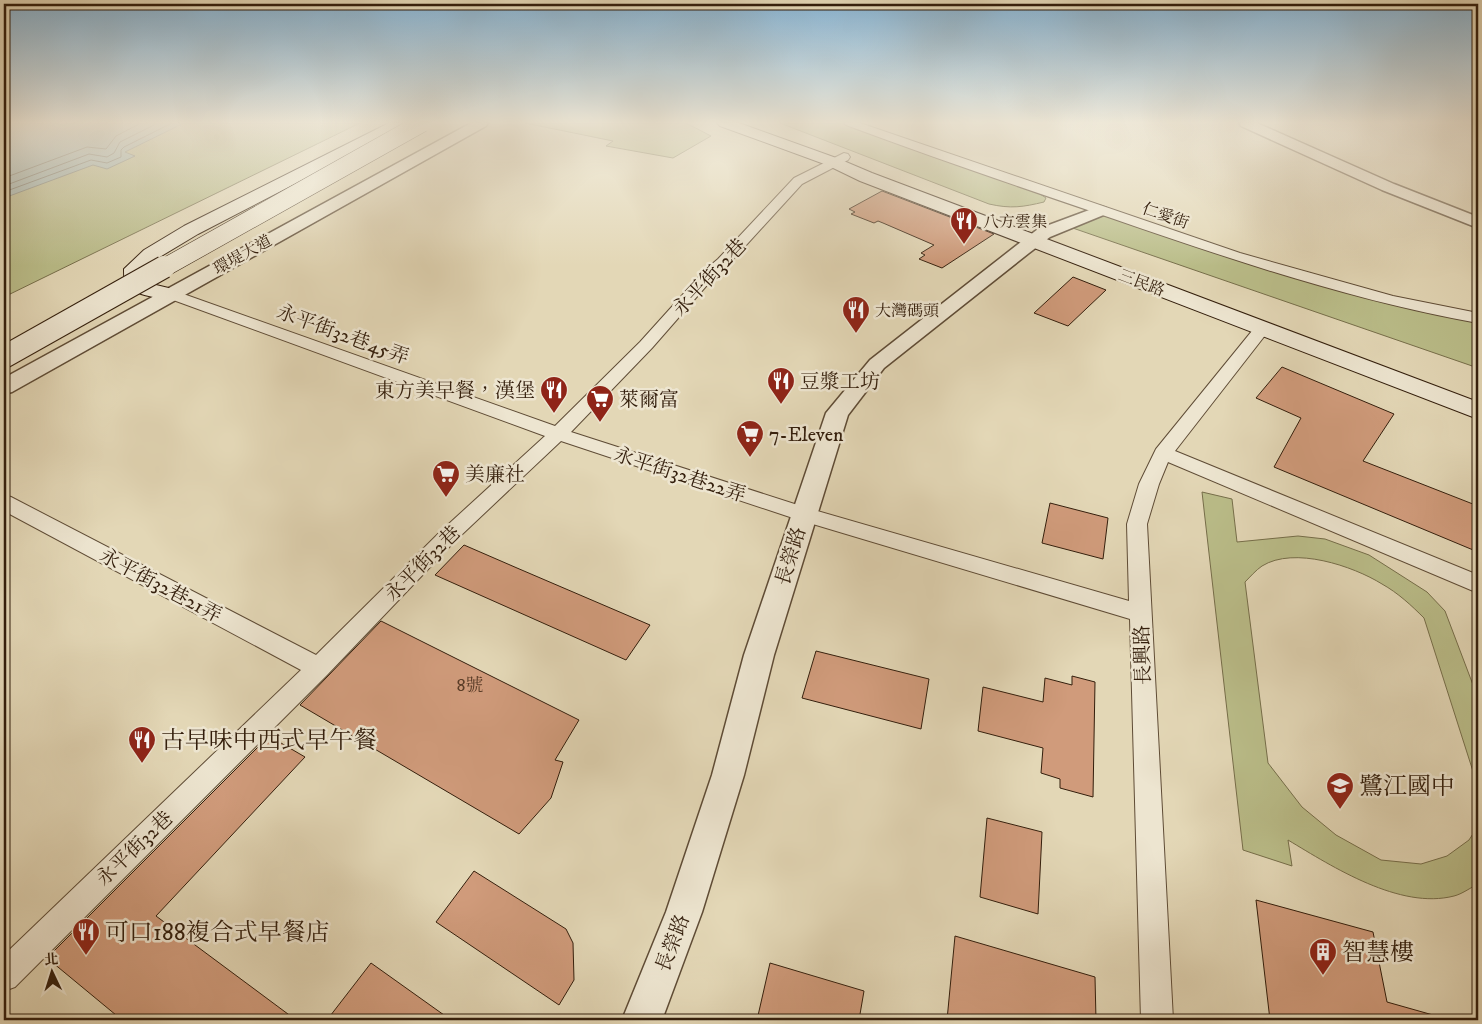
<svg xmlns="http://www.w3.org/2000/svg" width="1482" height="1024" font-family="'IM FELL DW Pica','Noto Serif TC',serif">
	<style>
		.green { fill: #babd89; stroke: #766e4a }
		.water { fill: #99b7b8; stroke: #707a73 }
		.lines { fill: none; stroke-linecap: round; stroke-linejoin: round }
		.shore { stroke: #666a62; stroke-width: 1 }
		.building { fill: #d09b7b; stroke: #331e0c }
		.minor-casing { stroke: #5f4c36; stroke-width: 2 }
		.tertiary-casing { stroke: #5f4c36; stroke-width: 3 }
		.secondary-casing { stroke: #331e0c; stroke-width: 2 }
		.minor { fill: #ede5d0; fill-rule: evenodd }
		.tertiary { fill: #ede5d0; fill-rule: evenodd }
		.secondary { fill: #ede5d0; fill-rule: evenodd }
		.secondary-bridge-far1-casing { stroke: #331e0c; stroke-width: 19; stroke-linecap: butt }
		.secondary-bridge-casing { stroke: #331e0c; stroke-width: 24; stroke-linecap: butt }
		.secondary-bridge-far1 { stroke: #ede5d0; stroke-width: 18 }
		.secondary-bridge { stroke: #ede5d0; stroke-width: 22 }
		.labels { text-anchor: middle; stroke-width: 5; stroke-linejoin: round; paint-order: stroke }
		.far-street-label { font-size: 16px; fill: #331e0c; stroke: #ede5d0 }
		.far-poi-label { font-size: 16px; fill: #331e0c; stroke: #ede5d0; text-anchor: start }
		.number-label { font-size: 18px; fill: #5a3d28 }
		.street-label { font-size: 20px; fill: #331e0c; stroke: #ede5d0 }
		.poi-label { font-size: 20px; fill: #331e0c; stroke: #ede5d0; text-anchor: start }
		.near-poi-label { font-size: 24px; fill: #331e0c; stroke: #ede5d0; text-anchor: start }
	</style>
	<rect width="100%" height="100%" fill="#e3d7b6"/>
	<filter id="stains"><feTurbulence type="fractalNoise" baseFrequency=".004" numOctaves="4"/><feColorMatrix values="0 0 0 0 .2 0 0 0 0 .09 0 0 0 0 .02 0 0 0 .5 -.17"/></filter>
	<radialGradient id="worn" r=".72"><stop offset=".6" stop-color="#630" stop-opacity="0"/><stop offset="1" stop-color="#630" stop-opacity=".3"/></radialGradient>
	<path class="green" d="M4 123H360L4 297Z
		M525 123H686L711 136 673 158 606 146 613 141Z
		M780 123H842L1037 192 1046 198 1044 202C1023 207 1011 209 989 204Z
		M1100 211 1386 302 1478 322V368L1064 225Z
		M1202 492 1232 499 1237 542 1298 536 1325 539 1369 555 1427 592 1445 611 1478 698V787L1424 618C1411 605 1398 593 1382 584 1353 566 1294 546 1262 566 1256 570 1250 577 1245 582L1268 763 1302 807 1336 835 1381 860 1421 864 1447 856 1469 840 1478 826V884C1470 888 1462 894 1454 896 1400 910 1333 867 1288 840L1292 866 1243 850Z"/>
	<path class="water" d="M4 123H184L125 152 135 156 107 169 93 165 4 198Z"/>
	<g class="lines">
		<path class="shore" d="M4 178 87 147 106 149 116 136 141 123
			M4 186 89 154 107 157 114 153 120 142 158 123
			M4 192 91 160 107 163 121 157V150L124 147 172 123"/>
	</g>
	<path class="building" d="M882 191 994 234 942 268 919 259 925 255 921 253 934 245 883 223 878 221 874 223 851 214 855 212 849 209Z
		M1073 277 1106 290 1068 326 1034 313Z
		M1282 367 1394 414 1363 461 1478 506V552L1274 467 1301 418 1256 398Z
		M1050 503 1108 518 1103 559 1042 543Z
		M464 545 517 568 650 625 626 660 435 575Z
		M381 621 579 720 555 760 563 762 551 798 519 834 300 705Z
		M816 651 929 679 921 729 802 698Z
		M1072 676 1095 682 1093 797 1060 788V779L1041 773 1043 748 978 731 983 687 1043 702 1045 678 1072 685Z
		M269 736 305 757 156 916 296 1020H122L47 958Z
		M987 818 1042 832 1038 914 980 897Z
		M474 871 566 929 573 943 574 980 559 1005 436 922Z
		M1256 900 1373 932 1387 1002 1433 1015 1432 1020H1270Z
		M955 936 1095 977 1096 1020H947Z
		M371 963 451 1020H327Z
		M770 963 864 991 859 1020H757Z"/>
	<g class="lines">
		<defs>
			<path id="minor" d="M844 123H860L1240 253 1393 296 1478 313V323C1354 301 1233 260 1114 219 1025 189 935 158 846 125Z
				M844 153 848 154 850 157 848 160 802 184 728 265 715 276 652 348 571 432 807 508 1129 601 1127 524 1139 484 1156 449 1256 326H1268L1270 329 1175 451 1478 575V593L1168 462 1159 484 1147 524 1173 1020H1141L1130 619 796 519 561 441 455 541 327 675 15 987 4 991V955L301 670 4 511V495L11 497 316 655 441 531 545 436 165 297 163 294 165 291H175L555 426 640 342 705 270 718 259 794 178Z"/>
			<path id="tertiary" d="M471 123H488L486 126 12 392 4 394V378Z
				M1239 123H1257L1394 184 1478 217V228L1382 190 1241 126Z
				M1100 206 1106 208 1108 211 1106 214 1050 237 1029 253 884 368 848 415 774 655 744 775 702 912 662 1020H622L666 912 712 775 744 655 826 413 870 360 1017 245 1038 229Z"/>
			<path id="secondary" d="M389 123H409L406 126 198 234 158 258 144 270 145 280 156 285 177 290 180 294 177 298C166 301 133 295 126 285 124 281 124 274 124 269L144 250 184 226Z
				M717 123H739L839 159 872 173 1478 402V419L860 181 827 165 720 126Z"/>
		</defs>
		<use href="#minor" class="minor-casing"/>
		<use href="#tertiary" class="tertiary-casing"/>
		<use href="#secondary" class="secondary-casing"/>
		<use href="#minor" class="minor"/>
		<use href="#tertiary" class="tertiary"/>
		<use href="#secondary" class="secondary"/>
		<defs>
			<path id="secondary-bridge-far1" d="M162 269 422 123"/>
			<path id="secondary-bridge" d="M4 357 164 267"/>
		</defs>
		<use href="#secondary-bridge-far1" class="secondary-bridge-far1-casing"/>
		<use href="#secondary-bridge" class="secondary-bridge-casing"/>
		<use href="#secondary-bridge-far1" class="secondary-bridge-far1"/>
		<use href="#secondary-bridge" class="secondary-bridge"/>
	</g>
	<linearGradient id="sky" x2="0" y2="1"><stop stop-color="#88b5d5"/><stop offset="0.46" stop-color="#f2edde"/><stop offset="1" stop-color="#f2edde" stop-opacity="0"/></linearGradient>
	<rect width="1482" height="266" fill="url(#sky)"/>
	<defs>
		<symbol id="restaurant-pin" viewBox="-11 -11 22 30"><path d="M0 17L-7.5 6A9.5 9.5 0 1 1 7.5 6Z" fill="#8f2418" stroke="#ede5d0"/><path d="M-5-6h1v4h1v-4h1v4h1v-4h1v5L-1.5 .5V6h-2V.5L-5-1ZM5-6V6H3V1.5H1.5Q1.5-4 5-6Z" fill="#fff"/></symbol>
		<symbol id="supermarket-pin" viewBox="-11 -11 22 30"><path d="M0 17L-7.5 6A9.5 9.5 0 1 1 7.5 6Z" fill="#8f2418" stroke="#ede5d0"/><path d="M-6-5.5h2.5l.6 2H6L4.5 2H-2.5L-4.4-4H-6ZM-1.5 3.2a1.3 1.3 0 1 0 .1 0ZM3 3.2a1.3 1.3 0 1 0 .1 0Z" fill="#fff"/></symbol>
		<symbol id="school-pin" viewBox="-11 -11 22 30"><path d="M0 17L-7.5 6A9.5 9.5 0 1 1 7.5 6Z" fill="#8f2418" stroke="#ede5d0"/><path d="M0-5L7-2L0 1L-7-2ZM-4 1L0 2.5L4 1V4Q0 6-4 4Z" fill="#fff"/></symbol>
		<symbol id="building-pin" viewBox="-11 -11 22 30"><path d="M0 17L-7.5 6A9.5 9.5 0 1 1 7.5 6Z" fill="#8f2418" stroke="#ede5d0"/><path d="M-4-6H4V6H1V3H-1V6H-4ZM-2.5-4.3h1.7v1.8h-1.7ZM.8-4.3h1.7v1.8H.8ZM-2.5-1h1.7V.8h-1.7ZM.8-1h1.7V.8H.8Z" fill="#fff"/></symbol>
	</defs>
	<g fill-rule="evenodd">
		<use href="#restaurant-pin" x="948" y="205" width="32" height="43"/>
		<use href="#restaurant-pin" x="840" y="294" width="32" height="43"/>
		<use href="#restaurant-pin" x="765" y="365" width="32" height="43"/>
		<use href="#restaurant-pin" x="538" y="374" width="32" height="43"/>
		<use href="#supermarket-pin" x="584" y="383" width="32" height="43"/>
		<use href="#supermarket-pin" x="734" y="418" width="32" height="43"/>
		<use href="#supermarket-pin" x="430" y="458" width="32" height="43"/>
		<use href="#restaurant-pin" x="126" y="724" width="32" height="43"/>
		<use href="#school-pin" x="1324" y="770" width="32" height="43"/>
		<use href="#restaurant-pin" x="70" y="916" width="32" height="43"/>
		<use href="#building-pin" x="1307" y="936" width="32" height="43"/>
	</g>
	<g class="labels">
		<g class="far-street-label">
			<text transform="translate(1166 215) rotate(19)" y="6">仁愛街</text>
			<text transform="translate(242 254) rotate(-29)" y="6">環堤大道</text>
			<text transform="translate(1142 282) rotate(21)" y="6">三民路</text>
		</g>
		<g class="far-poi-label">
			<text x="983" y="227">八方雲集</text>
			<text x="875" y="316">大灣碼頭</text>
		</g>
		<g class="number-label">
			<text x="470" y="691">8號</text>
		</g>
		<g class="street-label">
			<text transform="translate(709 277) rotate(-47)" y="7">永平街32巷</text>
			<text transform="translate(343 334) rotate(20)" y="7">永平街32巷45弄</text>
			<text transform="translate(680 474) rotate(18)" y="7">永平街32巷22弄</text>
			<text transform="translate(790 556) rotate(-73)" y="7">長榮路</text>
			<text transform="translate(422 563) rotate(-45)" y="7">永平街32巷</text>
			<text transform="translate(161 585) rotate(28)" y="7">永平街32巷21弄</text>
			<text transform="translate(1142 655) rotate(-92)" y="7">長興路</text>
			<text transform="translate(134 848) rotate(-44)" y="7">永平街32巷</text>
			<text transform="translate(672 943) rotate(-69)" y="7">長榮路</text>
		</g>
		<g class="poi-label">
			<text x="800" y="388">豆漿工坊</text>
			<text x="535" y="397" text-anchor="end">東方美早餐，漢堡</text>
			<text x="619" y="406">萊爾富</text>
			<text x="769" y="441">7-Eleven</text>
			<text x="465" y="481">美廉社</text>
		</g>
		<g class="near-poi-label">
			<text x="161" y="748">古早味中西式早午餐</text>
			<text x="1359" y="794">鷺江國中</text>
			<text x="105" y="940">可口188複合式早餐店</text>
			<text x="1342" y="960">智慧樓</text>
		</g>
	</g>
	<rect width="1482" height="1024" fill="none" stroke="#e3d7b6" stroke-width="20"/>
	<rect x="5" y="5" width="1472" height="1014" fill="none" stroke="#331e0c" stroke-width="2.5"/>
	<rect x="10" y="10" width="1462" height="1004" fill="none" stroke="#331e0c"/>
	<g transform="translate(52 972) rotate(356)" stroke="#ede5d0" stroke-width="4" paint-order="stroke">
	<path d="M0-4L9 19L0 12L-9 19Z" fill="#331e0c"/>
	<text y="-8" font-size="14" font-weight="bold" text-anchor="middle" fill="#331e0c">北</text>
	</g>
	<rect width="100%" height="100%" filter="url(#stains)"/>
	<rect width="100%" height="100%" fill="url(#worn)"/>
</svg>
